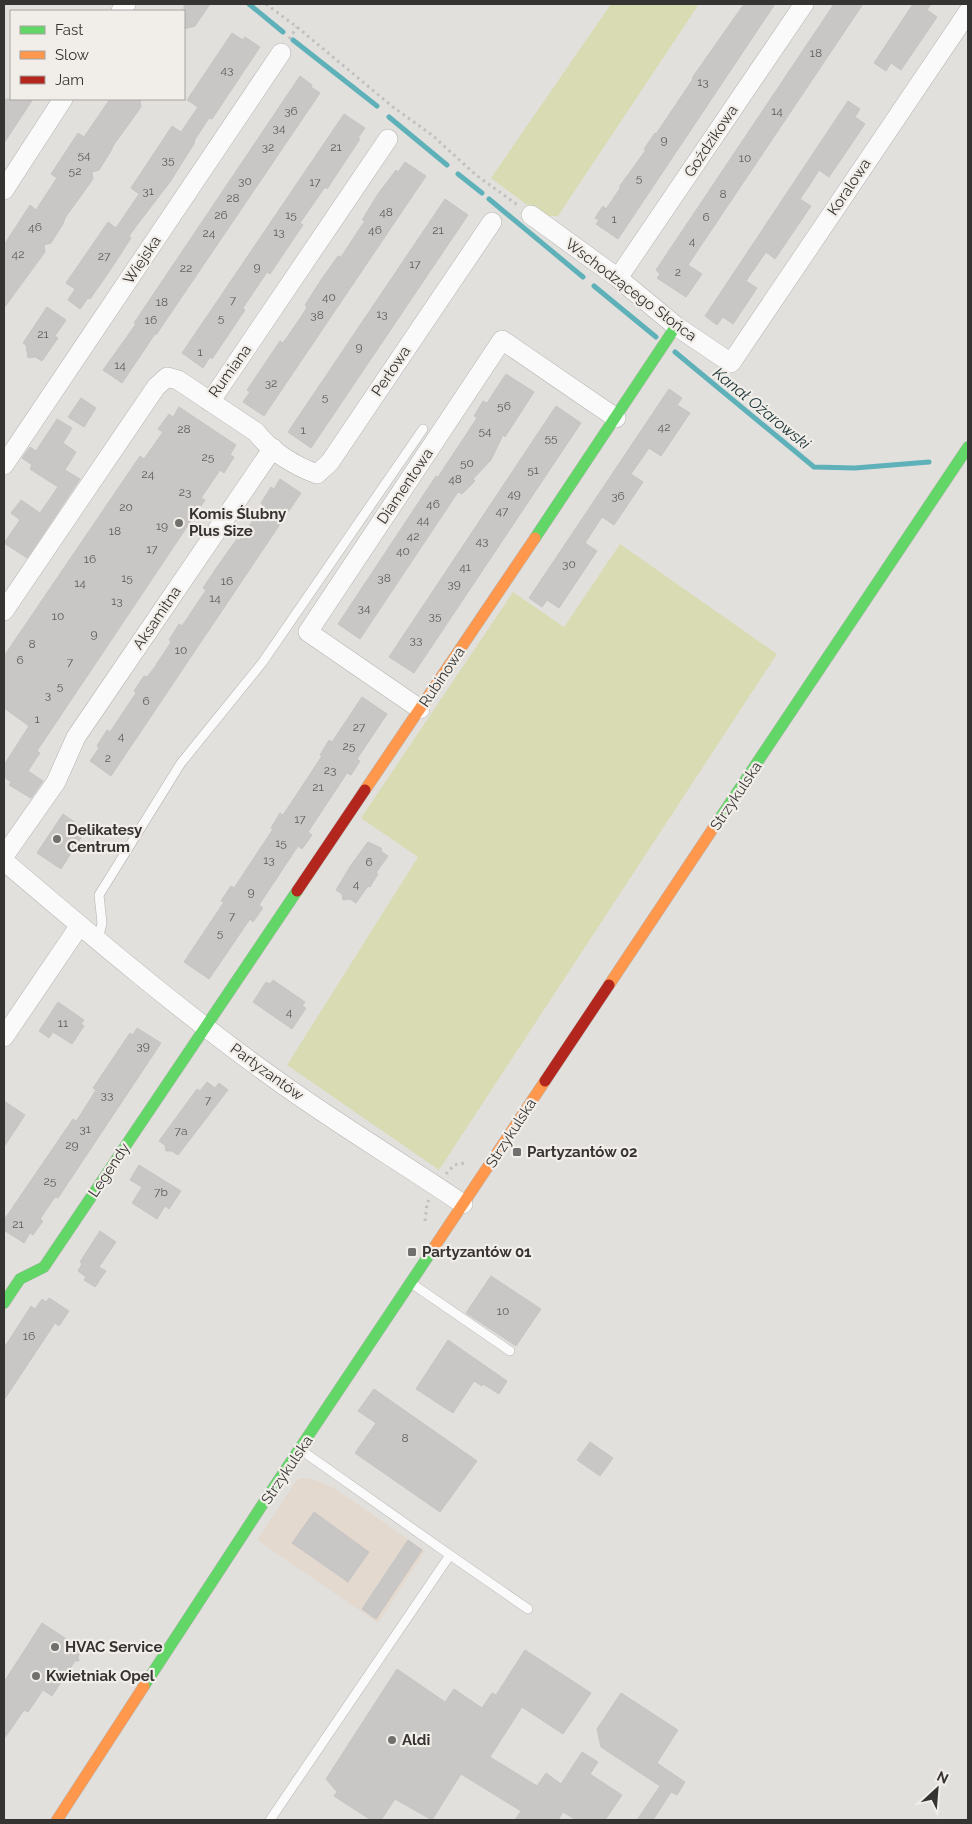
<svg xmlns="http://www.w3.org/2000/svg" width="972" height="1824" font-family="Raleway,sans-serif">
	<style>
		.education { fill: #e4d9cf }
		.green { fill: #d9dbb3 }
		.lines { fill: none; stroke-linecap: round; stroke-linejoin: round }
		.stream { stroke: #5fb1b9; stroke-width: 5 }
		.building { fill: #c9c7c6; stroke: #c7c4c4 }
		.lane-casing { stroke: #b4b3b1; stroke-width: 10 }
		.street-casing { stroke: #b4b3b1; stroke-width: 20 }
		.fast-casing { stroke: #b4b3b1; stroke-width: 12 }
		.slow-casing { stroke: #b4b3b1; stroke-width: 12 }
		.jam-casing { stroke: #b4b3b1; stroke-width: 12 }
		.path { stroke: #c1c0bf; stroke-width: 3; stroke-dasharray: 2.5 4; stroke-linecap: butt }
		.lane { stroke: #fbfafa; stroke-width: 9 }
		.street { stroke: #fbfafa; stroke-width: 19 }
		.fast { stroke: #63d668; stroke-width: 11 }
		.slow { stroke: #ff974d; stroke-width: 11 }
		.jam { stroke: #b3261e; stroke-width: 11 }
		.poi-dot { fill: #72706e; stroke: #f1ede8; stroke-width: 2 }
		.labels { text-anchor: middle; stroke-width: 4.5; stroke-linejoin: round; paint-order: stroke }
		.number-label { font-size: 12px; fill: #5e5c5a }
		.street-label { font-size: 15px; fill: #363432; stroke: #f1ede8 }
		.poi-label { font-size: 15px; font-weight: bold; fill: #363432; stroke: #f1ede8; text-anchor: start }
		.water-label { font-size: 16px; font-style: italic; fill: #20393c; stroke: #f1ede8 }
	</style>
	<rect width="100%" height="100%" fill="#e2e0dd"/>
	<path class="education" d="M300 1478H310L334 1488 425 1551 378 1623 257 1540 295 1482Z"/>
	<path class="green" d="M611 4H699L558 216H542L491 178Z
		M620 544 777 654 439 1170 287 1065 418 857 361 818 513 592 564 627Z"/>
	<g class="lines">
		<path class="stream" d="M249 4 283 32
			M293 40 377 106
			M389 117 447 165
			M458 174 482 193
			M489 199 583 277
			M594 286 656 337
			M675 352 814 467 855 468 929 462"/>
	</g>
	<path class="building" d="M184 4H210L195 26 184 29Z
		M744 4H775L618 239 596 224 599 220 595 218 603 206 606 209 621 187H619L646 150 644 149 655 133 656 134 693 79 692 78Z
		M834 4H863L688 265 702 274 686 297 657 278 660 274 656 270Z
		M913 4H931L927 10 937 17 901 70 891 63 886 71 874 63Z
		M232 33 243 40 245 37 260 47 212 119 209 118 194 141 195 142 170 182 137 225 129 236 131 238 111 269 90 299 88 298 80 309 68 300 75 289 66 283 108 222 116 228 139 194 131 188 172 126 181 132 198 107 187 100Z
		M300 76 312 85 311 87 320 93 156 335 155 334 122 383 103 370 136 324 134 323Z
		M4 99H33L4 143Z
		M110 99H140L141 107 113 146 111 151 99 170 92 172 93 179 65 218 63 224 51 243 44 245 45 252 4 308V245L30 205 36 210 49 190 57 178 51 174 78 133 84 137Z
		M848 101 860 109 855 117 865 124 829 177 819 170 809 186 800 199 811 206 775 259 766 252 746 281 757 288 733 324 723 317 717 325 705 316Z
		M344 114 365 128 358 138 360 139 327 189 325 187 300 223 303 225 270 274 267 272 243 308 245 310 212 359 210 357 203 368 182 353Z
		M405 162 426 176 264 416 243 402 250 392 247 390 280 341 283 343 301 317 307 307 305 305 321 280 338 256 341 257 358 231 365 221 362 220 378 194 396 170 398 172Z
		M445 199 468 215 311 448 288 432Z
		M47 307 66 320 55 336 58 338 42 361 35 357 28 358 26 345 23 343Z
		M506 374 534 392 505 437 503 435 491 460 473 479 475 481 462 494 458 492 360 639 338 624 436 476 438 477 477 418 474 416 483 401 487 403Z
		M669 389 682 398 677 405 690 413 661 456 649 448 631 474 643 482 614 525 602 517 585 543 597 551 559 608 547 600 542 607 529 598Z
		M81 398 96 408 84 427 68 417Z
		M556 406 581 423 414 673 389 657Z
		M179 407 236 445 230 455 234 457 224 473 220 470 201 498 205 500 37 751 40 753 28 771 43 781 31 798 9 785 11 782 4 777V765L29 726 4 708V656L140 456 144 459 163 432 158 429 169 414 173 417Z
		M57 419 72 428 63 443 76 452 65 470 80 479 27 558 4 543 20 520 11 513 21 500 40 513 58 487 30 469 32 465 22 458 30 447 36 451Z
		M280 479 301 493 111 776 90 761 99 748 97 746 107 730 110 732 136 693 134 691 144 676 147 677 154 668 171 642 169 640 179 624 182 626 206 590 203 588 219 564 237 539 239 541 263 505 261 503 271 487 274 489Z
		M362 697 387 714 357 759 360 761 351 775 347 773 308 832 312 835 302 849 298 846 259 905 263 908 253 922 250 919 209 979 184 962 224 902 221 901 231 886 234 888 273 829 271 828 280 813 283 815 322 756 320 755 329 740 332 742Z
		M63 814 86 830 61 869 37 853Z
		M368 842 381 848 382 852 388 856 376 873 378 874 370 887 368 886 356 903 350 899 343 900 342 894 336 890 351 865Z
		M273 980 305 1002 302 1006 306 1008 292 1029 253 1002 266 982 270 984Z
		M58 1002 84 1020 81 1024 84 1026 72 1044 53 1032 49 1038 39 1031Z
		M137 1028 161 1043 58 1198 55 1197 40 1219 43 1221 33 1235 30 1233 24 1243 4 1230V1220L73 1119 76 1121 81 1114 96 1090 93 1088 130 1033 133 1035Z
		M207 1082 215 1088 219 1083 228 1090 178 1155 172 1151H166L165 1145 159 1141 197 1089 200 1091Z
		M4 1101 25 1115 4 1147Z
		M139 1165 181 1191 169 1209 165 1206 157 1219 132 1203 142 1187 130 1180Z
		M100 1231 116 1242 99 1267 106 1271 95 1287 84 1280 86 1277 78 1271 82 1264 80 1262Z
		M491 1276 541 1309 516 1346 466 1313Z
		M49 1298 69 1311 59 1326 55 1323 4 1400V1348L31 1306 35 1309 42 1299 46 1302Z
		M448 1340 507 1381 499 1394 483 1384 482 1386 474 1381 453 1413 416 1389Z
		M374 1389 477 1461 440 1512 355 1453 376 1423 358 1411Z
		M590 1442 613 1458 600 1476 577 1460Z
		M314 1512 369 1552 348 1582 292 1543Z
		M408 1540 422 1550 376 1619 362 1609Z
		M42 1623 71 1642 75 1641 76 1645 83 1649 78 1656 79 1661H75L52 1696 43 1690 28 1712 24 1710 4 1739V1682Z
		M525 1650 591 1693 563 1734 522 1707 490 1757 537 1786 546 1773 561 1784 582 1752 598 1762 590 1774 622 1795 605 1820H576L563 1812 558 1820H515L521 1811 461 1774 432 1820 395 1799 381 1820H371L334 1796 337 1792 326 1779 397 1669 445 1702 454 1689 482 1708 492 1693 496 1695Z
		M621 1693 678 1730 657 1763 685 1782 677 1795 671 1792 653 1820H637L660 1786 601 1747 597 1729Z"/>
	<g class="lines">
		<defs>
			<path id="lane" d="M98 940 102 923 99 895 181 763 262 663 423 429
				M411 1283 510 1351
				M450 1555 528 1609
				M270 1820 450 1555 301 1450"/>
			<path id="street" d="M121 11 126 4
				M4 190 63 99
				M531 215 618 278 676 326 731 363 968 12
				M618 278 804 4
				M210 402 388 139
				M4 465 281 53
				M4 611 156 387 167 377 178 380 256 432C270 451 295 466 317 474L330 462 492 222
				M420 709 308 632 502 340 616 418
				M4 856 56 782 76 737 273 448
				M4 861C92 936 180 1011 275 1079 336 1123 401 1162 463 1204
				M4 1037 80 925"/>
			<path id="fast" d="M535 538 676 326
				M716 824 968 447
				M4 1303 20 1279 44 1267 297 891
				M144 1686 270 1493 435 1246"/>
			<path id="slow" d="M365 790 535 538
				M609 985 716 824
				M435 1246 545 1081
				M57 1820 144 1686"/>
			<path id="jam" d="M297 891 365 790
				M545 1081 609 985"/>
		</defs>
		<use href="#lane" class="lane-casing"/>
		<use href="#street" class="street-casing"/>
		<use href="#fast" class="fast-casing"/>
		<use href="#slow" class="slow-casing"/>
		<use href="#jam" class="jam-casing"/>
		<path class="path" d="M266 4 297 27 393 107 432 135 476 175 519 206
			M289 39 297 27
			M446 1174 454 1165 465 1163
			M425 1221 427 1203 429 1200"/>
		<use href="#lane" class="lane"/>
		<use href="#street" class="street"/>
		<use href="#fast" class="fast"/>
		<use href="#slow" class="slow"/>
		<use href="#jam" class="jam"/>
	</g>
	<g class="poi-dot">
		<circle cx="179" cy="523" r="5"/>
		<circle cx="57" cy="839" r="5"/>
		<rect x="512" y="1147" width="10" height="10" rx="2.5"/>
		<rect x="407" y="1247" width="10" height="10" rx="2.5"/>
		<circle cx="55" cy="1647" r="5"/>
		<circle cx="36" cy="1676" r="5"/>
		<circle cx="392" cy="1740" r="5"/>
	</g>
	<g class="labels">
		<g class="number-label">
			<text x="816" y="57">18</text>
			<text x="227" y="74">43</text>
			<text x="703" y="86">13</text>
			<text x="291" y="115">36</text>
			<text x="777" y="115">14</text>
			<text x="279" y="132">34</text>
			<text x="664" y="144">9</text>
			<text x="268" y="151">32</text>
			<text x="336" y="151">21</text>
			<text x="84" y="159">54</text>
			<text x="745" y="162">10</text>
			<text x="168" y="164">35</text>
			<text x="75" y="175">52</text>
			<text x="639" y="182">5</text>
			<text x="245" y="185">30</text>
			<text x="315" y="186">17</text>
			<text x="148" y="195">31</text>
			<text x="723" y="198">8</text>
			<text x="233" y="202">28</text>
			<text x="386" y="216">48</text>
			<text x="221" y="219">26</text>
			<text x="291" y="219">15</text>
			<text x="706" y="221">6</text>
			<text x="614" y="223">1</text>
			<text x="35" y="231">46</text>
			<text x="375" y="234">46</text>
			<text x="438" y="234">21</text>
			<text x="279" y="236">13</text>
			<text x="209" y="237">24</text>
			<text x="692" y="245">4</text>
			<text x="18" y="258">42</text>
			<text x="104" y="260">27</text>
			<text x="415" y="268">17</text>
			<text x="257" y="271">9</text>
			<text x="186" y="272">22</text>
			<text x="678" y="276">2</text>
			<text x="329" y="301">40</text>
			<text x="233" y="304">7</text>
			<text x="162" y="306">18</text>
			<text x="382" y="318">13</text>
			<text x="317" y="319">38</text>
			<text x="221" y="322">5</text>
			<text x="151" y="324">16</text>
			<text x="43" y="338">21</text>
			<text x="359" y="351">9</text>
			<text x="200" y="356">1</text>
			<text x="120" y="369">14</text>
			<text x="271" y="387">32</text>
			<text x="325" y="401">5</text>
			<text x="504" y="410">56</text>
			<text x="664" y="431">42</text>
			<text x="184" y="433">28</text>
			<text x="303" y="434">1</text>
			<text x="485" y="435">54</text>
			<text x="551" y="442">55</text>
			<text x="208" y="461">25</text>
			<text x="467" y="467">50</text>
			<text x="533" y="474">51</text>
			<text x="148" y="478">24</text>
			<text x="455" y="483">48</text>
			<text x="185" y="496">23</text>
			<text x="514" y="498">49</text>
			<text x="618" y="500">36</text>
			<text x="433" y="508">46</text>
			<text x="126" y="511">20</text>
			<text x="502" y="515">47</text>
			<text x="423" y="524">44</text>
			<text x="162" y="530">19</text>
			<text x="115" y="535">18</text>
			<text x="413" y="540">42</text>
			<text x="482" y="545">43</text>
			<text x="152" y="553">17</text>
			<text x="403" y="555">40</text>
			<text x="90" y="563">16</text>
			<text x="569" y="568">30</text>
			<text x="465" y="571">41</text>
			<text x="127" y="582">15</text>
			<text x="384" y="582">38</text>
			<text x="227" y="585">16</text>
			<text x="80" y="587">14</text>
			<text x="454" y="588">39</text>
			<text x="215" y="602">14</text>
			<text x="117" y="605">13</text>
			<text x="364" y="612">34</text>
			<text x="58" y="620">10</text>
			<text x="435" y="620">35</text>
			<text x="94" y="638">9</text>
			<text x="416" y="644">33</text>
			<text x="32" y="648">8</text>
			<text x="181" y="654">10</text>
			<text x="20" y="664">6</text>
			<text x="70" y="666">7</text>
			<text x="60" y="690">5</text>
			<text x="48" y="699">3</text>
			<text x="146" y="705">6</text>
			<text x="37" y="723">1</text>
			<text x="359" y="731">27</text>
			<text x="121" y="740">4</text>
			<text x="349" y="750">25</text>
			<text x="108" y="762">2</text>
			<text x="330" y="774">23</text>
			<text x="318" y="791">21</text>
			<text x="300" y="823">17</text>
			<text x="281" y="847">15</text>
			<text x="269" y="864">13</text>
			<text x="369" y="866">6</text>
			<text x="356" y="888">4</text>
			<text x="251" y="896">9</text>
			<text x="232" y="920">7</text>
			<text x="220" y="937">5</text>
			<text x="289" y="1016">4</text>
			<text x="63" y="1027">11</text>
			<text x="143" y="1050">39</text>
			<text x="107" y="1099">33</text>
			<text x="208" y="1104">7</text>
			<text x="85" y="1133">31</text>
			<text x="181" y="1135">7a</text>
			<text x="72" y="1149">29</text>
			<text x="50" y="1185">25</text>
			<text x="161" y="1196">7b</text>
			<text x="18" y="1228">21</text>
			<text x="503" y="1315">10</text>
			<text x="29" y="1340">16</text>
			<text x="405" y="1442">8</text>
		</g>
		<g class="street-label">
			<text transform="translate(711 141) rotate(-56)" y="5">Goździkowa</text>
			<text transform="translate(849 187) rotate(-56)" y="5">Koralowa</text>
			<text transform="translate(142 260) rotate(-56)" y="5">Wiejska</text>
			<text transform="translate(631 290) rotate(37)" y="5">Wschodzącego Słońca</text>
			<text transform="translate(230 371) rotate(-54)" y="5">Rumiana</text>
			<text transform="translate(391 371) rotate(-56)" y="5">Perłowa</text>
			<text transform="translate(405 486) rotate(-56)" y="5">Diamentowa</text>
			<text transform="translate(157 618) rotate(-56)" y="5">Aksamitna</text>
			<text transform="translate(442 677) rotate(-56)" y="5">Rubinowa</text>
			<text transform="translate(736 796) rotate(-56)" y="5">Strzykulska</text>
			<text transform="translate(267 1072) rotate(36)" y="5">Partyzantów</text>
			<text transform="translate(511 1133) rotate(-57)" y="5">Strzykulska</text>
			<text transform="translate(109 1170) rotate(-56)" y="5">Legendy</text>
			<text transform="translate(287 1470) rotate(-56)" y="5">Strzykulska</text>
		</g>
		<g class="poi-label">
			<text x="189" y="519">Komis Ślubny<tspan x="189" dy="17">Plus Size</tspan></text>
			<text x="67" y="835">Delikatesy<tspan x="67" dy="17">Centrum</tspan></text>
			<text x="527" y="1157">Partyzantów 02</text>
			<text x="422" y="1257">Partyzantów 01</text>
			<text x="65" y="1652">HVAC Service</text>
			<text x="46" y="1681">Kwietniak Opel</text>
			<text x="402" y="1745">Aldi</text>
		</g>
		<g class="water-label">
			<text transform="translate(762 408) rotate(39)" y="6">Kanał Ożarowski</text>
		</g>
	</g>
	<rect width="972" height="1824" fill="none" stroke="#363432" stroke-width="10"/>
	<rect x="10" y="10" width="175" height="90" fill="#f1ede8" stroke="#a6a39f"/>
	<rect x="20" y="26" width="25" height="8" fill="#63d668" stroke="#a6a39f"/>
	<text x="55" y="35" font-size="15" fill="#363432">Fast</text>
	<rect x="20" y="51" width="25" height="8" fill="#ff974d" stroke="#a6a39f"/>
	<text x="55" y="60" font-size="15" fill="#363432">Slow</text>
	<rect x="20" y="76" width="25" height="8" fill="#b3261e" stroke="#a6a39f"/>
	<text x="55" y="85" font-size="15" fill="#363432">Jam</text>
	<g transform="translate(937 1789) rotate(26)" stroke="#f1ede8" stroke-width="4" paint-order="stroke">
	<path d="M0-4L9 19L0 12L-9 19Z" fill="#363432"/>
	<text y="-8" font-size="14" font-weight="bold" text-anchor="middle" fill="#363432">N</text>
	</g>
</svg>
